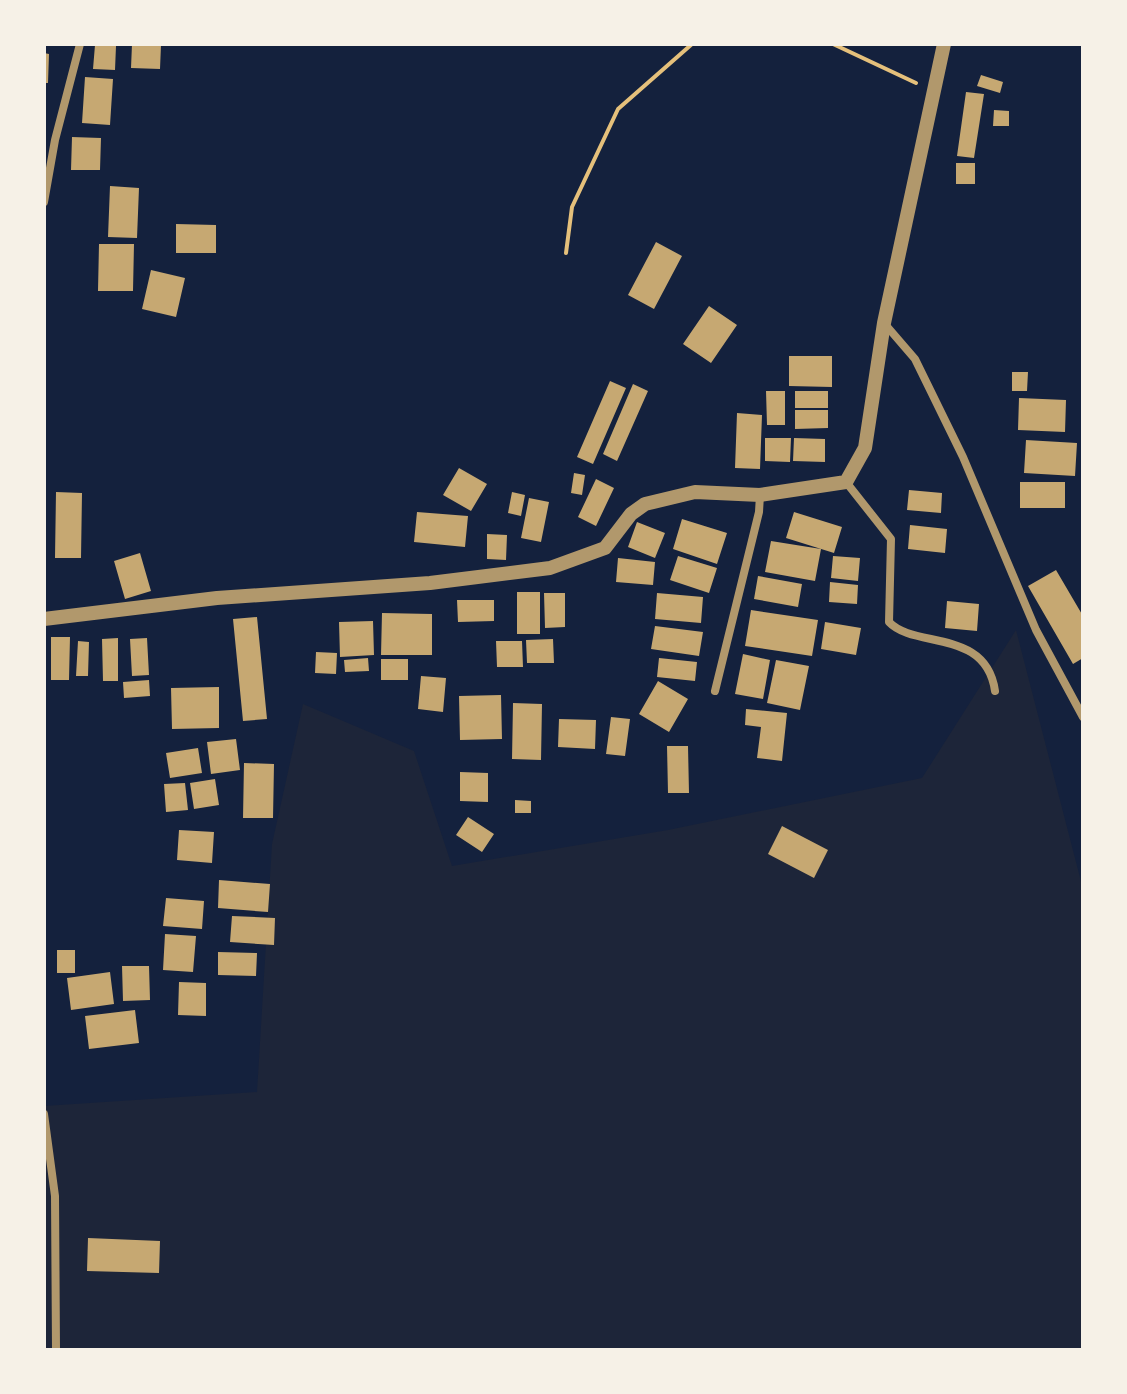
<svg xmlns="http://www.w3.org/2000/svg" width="1127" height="1394" font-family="'PT Sans Narrow',sans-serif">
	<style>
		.green { fill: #1d2539 }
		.building { fill: #c6a872 }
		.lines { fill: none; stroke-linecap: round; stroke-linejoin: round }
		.path { stroke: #e5c07b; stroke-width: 4 }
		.minor { stroke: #b1986c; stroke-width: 8 }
		.tertiary { stroke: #b1986c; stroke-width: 14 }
	</style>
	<rect width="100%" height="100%" fill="#14213d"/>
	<path class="green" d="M1016 630 1083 889V1350H44V1106L257 1092 272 844 303 704 414 751 452 866 668 830 922 778Z"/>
	<path class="building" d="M132 44 161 45 160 69 131 68Z
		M95 45 116 46 115 70 93 69Z
		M44 53 49 54 48 83H44Z
		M981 75 1003 82 1000 93 977 86Z
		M85 77 113 79 110 125 82 123Z
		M966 92 984 94 974 158 957 156Z
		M994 110 1009 111V126H993Z
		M72 137 101 138 100 170H71Z
		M956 163H975V184H956Z
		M110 186 139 188 137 238 108 237Z
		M176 224 216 225V253H176Z
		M656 242 682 256 654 309 628 295Z
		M99 244H134L133 291H98Z
		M151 270 185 278 176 317 142 309Z
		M709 306 737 325 711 363 683 344Z
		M789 356H832V387L789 386Z
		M1012 372H1028L1027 391H1012Z
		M610 381 626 388 593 464 577 457Z
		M633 384 648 391 617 461 603 454Z
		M766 391H785V425H767Z
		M795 391H828V408H795Z
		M1019 398 1066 400 1065 432 1018 430Z
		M795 410H828V428L795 429Z
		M737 413 762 415 760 469 735 468Z
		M765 438H791L790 462 765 461Z
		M794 438 825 439V462L793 461Z
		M1026 440 1077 443 1075 476 1024 473Z
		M459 468 487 484 471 511 443 495Z
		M574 473 585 475 582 495 571 493Z
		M596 479 614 488 596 526 578 517Z
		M1020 482H1065V508H1020Z
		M909 490 942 493 941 513 907 510Z
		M56 492 82 493 81 558H55Z
		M512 492 525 495 521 516 508 513Z
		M529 498 549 502 541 542 521 538Z
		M417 512 468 516 465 547 414 542Z
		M794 512 842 527 834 553 786 538Z
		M682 519 727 533 717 564 673 549Z
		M637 522 665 533 655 558 628 547Z
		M910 525 947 529 945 553 908 549Z
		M487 534 507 535 506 560 487 559Z
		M771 541 821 549 815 581 765 572Z
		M140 553 151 591 125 599 114 561Z
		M678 556 717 568 709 593 670 580Z
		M833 556 860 558 858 581 831 578Z
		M618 558 655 562 653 585 616 582Z
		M1056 570 1083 616V658L1073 664 1028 586Z
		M758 576 802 584 798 607 754 599Z
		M830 582 858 585 857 604 829 602Z
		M517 592H540V634H517Z
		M544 593H565V627L545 628Z
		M657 593 703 597 701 623 655 619Z
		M457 600H494V621L458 622Z
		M947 601 979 604 977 631 945 628Z
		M751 610 818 620 812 656 745 646Z
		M382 613 432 614V655H381Z
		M257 617 267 719 243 721 233 619Z
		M373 621 374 655 340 657 339 622Z
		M825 622 861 628 856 655 821 649Z
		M655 626 703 632 699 656 651 649Z
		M51 637H70L69 680H51Z
		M118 638V681H103L102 639Z
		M147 638 149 675 132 676 130 639Z
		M553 639 554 663H527L526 640Z
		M78 641 89 642 88 676H76Z
		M496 641H522L523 667H497Z
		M316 652 337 653 336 674 315 673Z
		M743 654 770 660 763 699 735 694Z
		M368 658 369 671 345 672 344 660Z
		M659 658 697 662 695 681 657 677Z
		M381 659H408V680H381Z
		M776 660 809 666 800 710 767 703Z
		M421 676 446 678 443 712 418 709Z
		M149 680 150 696 124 698 123 682Z
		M658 681 688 699 669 732 639 714Z
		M219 687V728L172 729 171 688Z
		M501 695 502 739 460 740 459 696Z
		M513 703 542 704 541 760 512 759Z
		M746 709 787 713 782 761 757 758 761 727 745 725Z
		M611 717 630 719 625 756 606 754Z
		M559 719 596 720 595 749 558 747Z
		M236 739 240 770 211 774 207 742Z
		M667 746H688L689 793H668Z
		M198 748 202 773 170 778 166 753Z
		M244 763 274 764 273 818H243Z
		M460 772 488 773V802L460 801Z
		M215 779 219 805 194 809 190 783Z
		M185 783 188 810 166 812 164 784Z
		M515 800 531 801V813H515Z
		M468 817 494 834 482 852 456 835Z
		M782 826 828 850 814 878 768 854Z
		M179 830 214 832 212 863 177 860Z
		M219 880 270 884 268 912 218 908Z
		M166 898 204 901 202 929 163 926Z
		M232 916 275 918 274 945 230 942Z
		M165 934 196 936 193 972 163 970Z
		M57 950H75V973H57Z
		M218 952 257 953 256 976 218 975Z
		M122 966H149L150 1000 123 1001Z
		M110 972 114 1004 71 1010 67 978Z
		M179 982 206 983V1016L178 1015Z
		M135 1010 139 1043 89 1049 85 1016Z
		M88 1238 160 1241 159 1273 87 1271Z"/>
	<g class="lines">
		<path class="path" d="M833 44 916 83
			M566 253 572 207 618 109 692 44"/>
		<path class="minor" d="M44 202 55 140 80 44
			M884 323 915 359 963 457 1036 630 1083 717
			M846 482 891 539 889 622C914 649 986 628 995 691
			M715 691 759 512 760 495
			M44 1114 55 1196 56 1350"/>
		<path class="tertiary" d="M44 619 217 598 430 583 550 568 605 548 631 514 645 504 695 492 760 495 846 482 865 448 884 323 944 44"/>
	</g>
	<rect width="1127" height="1394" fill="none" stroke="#f6f1e7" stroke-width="92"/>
</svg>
